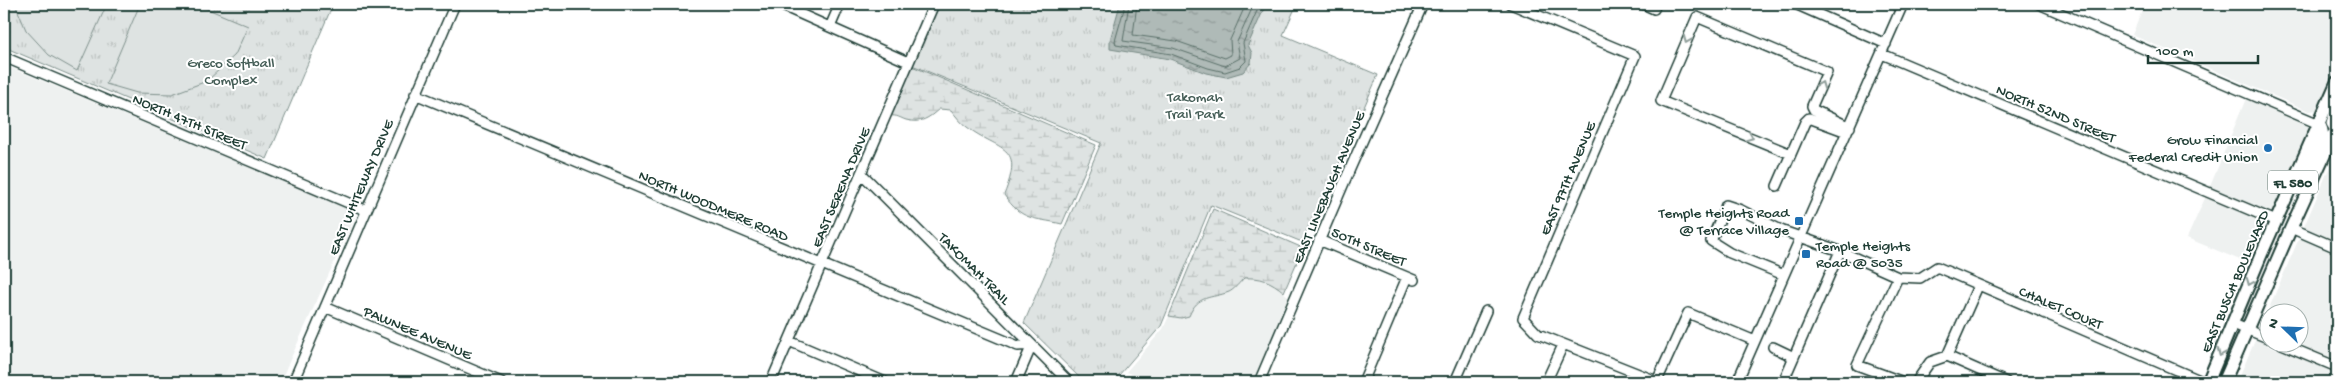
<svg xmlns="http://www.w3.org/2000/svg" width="2341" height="386" font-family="'Gochi Hand',sans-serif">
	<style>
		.built { fill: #eef1f0 }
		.wetland { fill: url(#wetland-marsh); stroke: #7e908b }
		.park { fill: url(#park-tufts); stroke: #7e908b }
		.garden { fill: #dee3e2; stroke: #7e908b }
		.water { fill: url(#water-ripples); stroke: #758883 }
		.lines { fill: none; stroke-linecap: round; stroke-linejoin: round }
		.shore { stroke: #596f68; stroke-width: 1 }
		.minor-casing { stroke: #1f3d34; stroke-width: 12 }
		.major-casing { stroke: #1f3d34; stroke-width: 15 }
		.minor { stroke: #fff; stroke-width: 9 }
		.major { stroke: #fff; stroke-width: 11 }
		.oneway { stroke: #8f9e9a }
		.poi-dot { fill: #1f6fb2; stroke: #fff; stroke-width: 2 }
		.labels { text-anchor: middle; stroke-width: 4; stroke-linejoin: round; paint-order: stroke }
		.shield { fill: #fff; stroke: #627771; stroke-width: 1 }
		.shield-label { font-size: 14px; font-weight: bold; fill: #1f3d34 }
		.park-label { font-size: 15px; fill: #455e57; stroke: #fff }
		.street-label { font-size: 15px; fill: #1f3d34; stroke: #fff }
		.poi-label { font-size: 15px; fill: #1f3d34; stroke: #fff; text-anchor: end }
	</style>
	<defs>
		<pattern id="wetland-marsh" width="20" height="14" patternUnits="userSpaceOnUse" patternTransform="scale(1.25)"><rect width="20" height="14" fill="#dee3e2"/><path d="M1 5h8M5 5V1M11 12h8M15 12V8" fill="none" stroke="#bec4c2"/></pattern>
		<pattern id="park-tufts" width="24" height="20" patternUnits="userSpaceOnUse" patternTransform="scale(1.25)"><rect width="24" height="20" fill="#dee3e2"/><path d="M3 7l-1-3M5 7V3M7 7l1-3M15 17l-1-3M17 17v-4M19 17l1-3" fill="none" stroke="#bec4c2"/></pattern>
		<pattern id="water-ripples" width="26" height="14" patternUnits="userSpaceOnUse" patternTransform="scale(1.25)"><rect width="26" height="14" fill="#afbab7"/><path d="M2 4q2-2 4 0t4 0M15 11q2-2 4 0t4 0" fill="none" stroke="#8e9896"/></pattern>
	</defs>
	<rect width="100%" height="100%" fill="#fff"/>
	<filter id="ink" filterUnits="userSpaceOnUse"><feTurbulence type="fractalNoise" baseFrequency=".02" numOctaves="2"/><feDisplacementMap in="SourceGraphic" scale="10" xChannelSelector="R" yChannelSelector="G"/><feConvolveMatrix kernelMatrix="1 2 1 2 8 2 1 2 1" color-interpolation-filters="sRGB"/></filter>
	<g filter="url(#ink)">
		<path class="built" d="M2145 4H2337V67L2319 110 2309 111 2132 35Z
			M4 65 357 212 280 382H4Z
			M2247 96 2314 125 2273 216 2209 189Z
			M2337 150V244L2303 229Z
			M2206 196 2270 223 2252 265 2187 238Z
			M2300 236 2337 252V363L2293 344H2298V314H2268V333L2260 329Z
			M1244 278H1260L1273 283 1290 298 1255 382H1151L1126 372 1163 329 1169 316 1181 318 1189 316 1194 305 1207 297 1230 292Z
			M2257 336 2268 341V344H2274L2337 371V382H2237Z"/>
		<path class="wetland" d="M912 66 1096 145 1062 224C1033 217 1023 222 1004 195 1025 143 1000 152 967 127 961 123 956 116 951 110L939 109C929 118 921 124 906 120 900 118 897 115 890 116Z
			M1213 209 1303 248 1284 292C1271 281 1261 277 1244 278 1240 282 1234 290 1229 292 1211 299 1198 294 1189 316L1181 318 1169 316Z"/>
		<path class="park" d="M4 4H333L267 159 4 47Z
			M939 4H1297L1283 35 1378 75 1315 220 1310 223 1302 242 1211 205 1161 326 1113 382H1084L1024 323 1101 143 912 65Z"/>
		<path class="garden" d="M15 4H107L77 71 49 55 26 30Z
			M140 4H196L248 26 235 55 207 81 172 94 137 93 106 84Z"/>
		<path class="water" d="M1118 4H1266L1248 45 1252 53 1251 63 1243 72 1226 77 1206 73 1170 59 1110 49V40L1119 8Z"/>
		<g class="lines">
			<path class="shore" d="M1123 4 1124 9 1115 41 1116 45 1171 54 1208 68 1225 72 1240 67 1246 61 1243 43 1260 4
				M1129 4 1123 41 1173 48 1225 66 1240 58 1237 42 1254 4
				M1137 4 1133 35 1176 41 1225 58 1231 55 1230 40 1246 4"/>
			<defs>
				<path id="minor" d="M778 4 908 62
					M1511 4 1635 56 1523 318 1538 334 1659 382
					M1643 4 1654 9 1656 4
					M1795 4 1886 44
					M2039 4 2319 124
					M830 27 840 4
					M1882 54 2276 221
					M4 57 365 210
					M415 94 1018 346 1032 345 1016 382
					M1847 132 1809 118 1805 122 1791 154 1661 101 1697 17 1827 72 1812 106 1814 110 1850 127
					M861 173 1069 382
					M1777 186 1791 154
					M2291 228 2337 248
					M1319 240 1414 280
					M1784 275 1730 253 1711 241 1726 205 1741 210 1783 231 1840 251
					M1898 277 1857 365 1903 382
					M325 307 501 382
					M2233 324 2268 338
					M789 341 885 382
					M2282 344 2337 367
					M1773 347 1794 357
					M1947 356 1978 286
					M1657 381 1688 313 1755 341
					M293 382 455 4
					M771 382 934 4
					M1259 382 1350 169 1423 4
					M1363 382 1407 277
					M1455 382 1486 311
					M1546 382 1563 345
					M1737 382 1903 4
					M1783 382 1840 251 1898 277 1920 278 1937 267 2204 382
					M1916 382 1930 362 1947 356 2006 382"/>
				<path id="major" d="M2336 130 2332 123 2337 108
					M2309 172C2315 157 2329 138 2319 124
					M2208 382 2261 255 2337 82
					M2224 382 2291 228 2337 127"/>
			</defs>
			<use href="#minor" class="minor-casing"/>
			<use href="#major" class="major-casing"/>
			<use href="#minor" class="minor"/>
			<use href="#major" class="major"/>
		</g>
		<defs><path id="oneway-chevron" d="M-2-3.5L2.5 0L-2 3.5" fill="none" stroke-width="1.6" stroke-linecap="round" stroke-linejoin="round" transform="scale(1.25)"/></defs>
		<g class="oneway">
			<use href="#oneway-chevron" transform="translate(1687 40) rotate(113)"/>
			<use href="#oneway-chevron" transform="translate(1821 85) rotate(-68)"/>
			<use href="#oneway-chevron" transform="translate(1750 137) rotate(22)"/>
			<use href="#oneway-chevron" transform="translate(2250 282) rotate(112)"/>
			<use href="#oneway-chevron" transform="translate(2221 353) rotate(113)"/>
		</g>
	</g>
	<g class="poi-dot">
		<circle cx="2268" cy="148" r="5"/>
		<rect x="1794" y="216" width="10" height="10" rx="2.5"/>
		<rect x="1801" y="249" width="10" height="10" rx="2.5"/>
	</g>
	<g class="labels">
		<rect class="shield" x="2268" y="170.5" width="50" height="23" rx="4"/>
		<g class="shield-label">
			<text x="2293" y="187">FL 580</text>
		</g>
		<g class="park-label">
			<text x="231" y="67">Greco Softball<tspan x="231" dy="17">Complex</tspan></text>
			<text x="1195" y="101">Takomah<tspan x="1195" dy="17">Trail Park</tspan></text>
		</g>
		<g class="street-label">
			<text transform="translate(2056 113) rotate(23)" y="5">NORTH 52ND STREET</text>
			<text transform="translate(190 121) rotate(23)" y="5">NORTH 47TH STREET</text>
			<text transform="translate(1567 178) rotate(-67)" y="5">EAST 97TH AVENUE</text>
			<text transform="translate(360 187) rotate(-67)" y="5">EAST WHITEWAY DRIVE</text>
			<text transform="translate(840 187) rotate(-67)" y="5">EAST SERENA DRIVE</text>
			<text transform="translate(1328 187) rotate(-67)" y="5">EAST LINEBAUGH AVENUE</text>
			<text transform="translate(714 205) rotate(23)" y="5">NORTH WOODMERE ROAD</text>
			<text transform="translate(1369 246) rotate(23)" y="5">50TH STREET</text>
			<text transform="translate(975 268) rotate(45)" y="5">TAKOMAH TRAIL</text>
			<text transform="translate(2234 281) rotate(-67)" y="5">EAST BUSCH BOULEVARD</text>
			<text transform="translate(2061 307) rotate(23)" y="5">CHALET COURT</text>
			<text transform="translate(418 332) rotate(23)" y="5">PAWNEE AVENUE</text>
		</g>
		<g class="poi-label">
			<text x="2258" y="144">Grow Financial<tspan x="2258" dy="17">Federal Credit Union</tspan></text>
			<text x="1789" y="217">Temple Heights Road<tspan x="1789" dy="17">@ Terrace Village</tspan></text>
			<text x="1816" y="250" text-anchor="start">Temple Heights<tspan x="1816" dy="17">Road @ 5035</tspan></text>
		</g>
	</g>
	<rect width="2341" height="386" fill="none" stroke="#fff" stroke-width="20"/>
	<rect x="10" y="10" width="2321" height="366" fill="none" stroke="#1f3d34" stroke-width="2" filter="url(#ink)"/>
	<g transform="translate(2284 328) rotate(293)"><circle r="24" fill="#ffffff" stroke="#a5b1ae"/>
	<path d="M0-4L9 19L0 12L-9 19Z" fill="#1f6fb2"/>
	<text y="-8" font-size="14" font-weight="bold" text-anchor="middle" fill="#1f3d34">N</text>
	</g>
	<path d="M2148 55v8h110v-8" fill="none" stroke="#1f3d34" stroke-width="2.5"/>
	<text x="2156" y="55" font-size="15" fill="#1f3d34" stroke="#ffffff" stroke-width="4" paint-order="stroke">100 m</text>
</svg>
